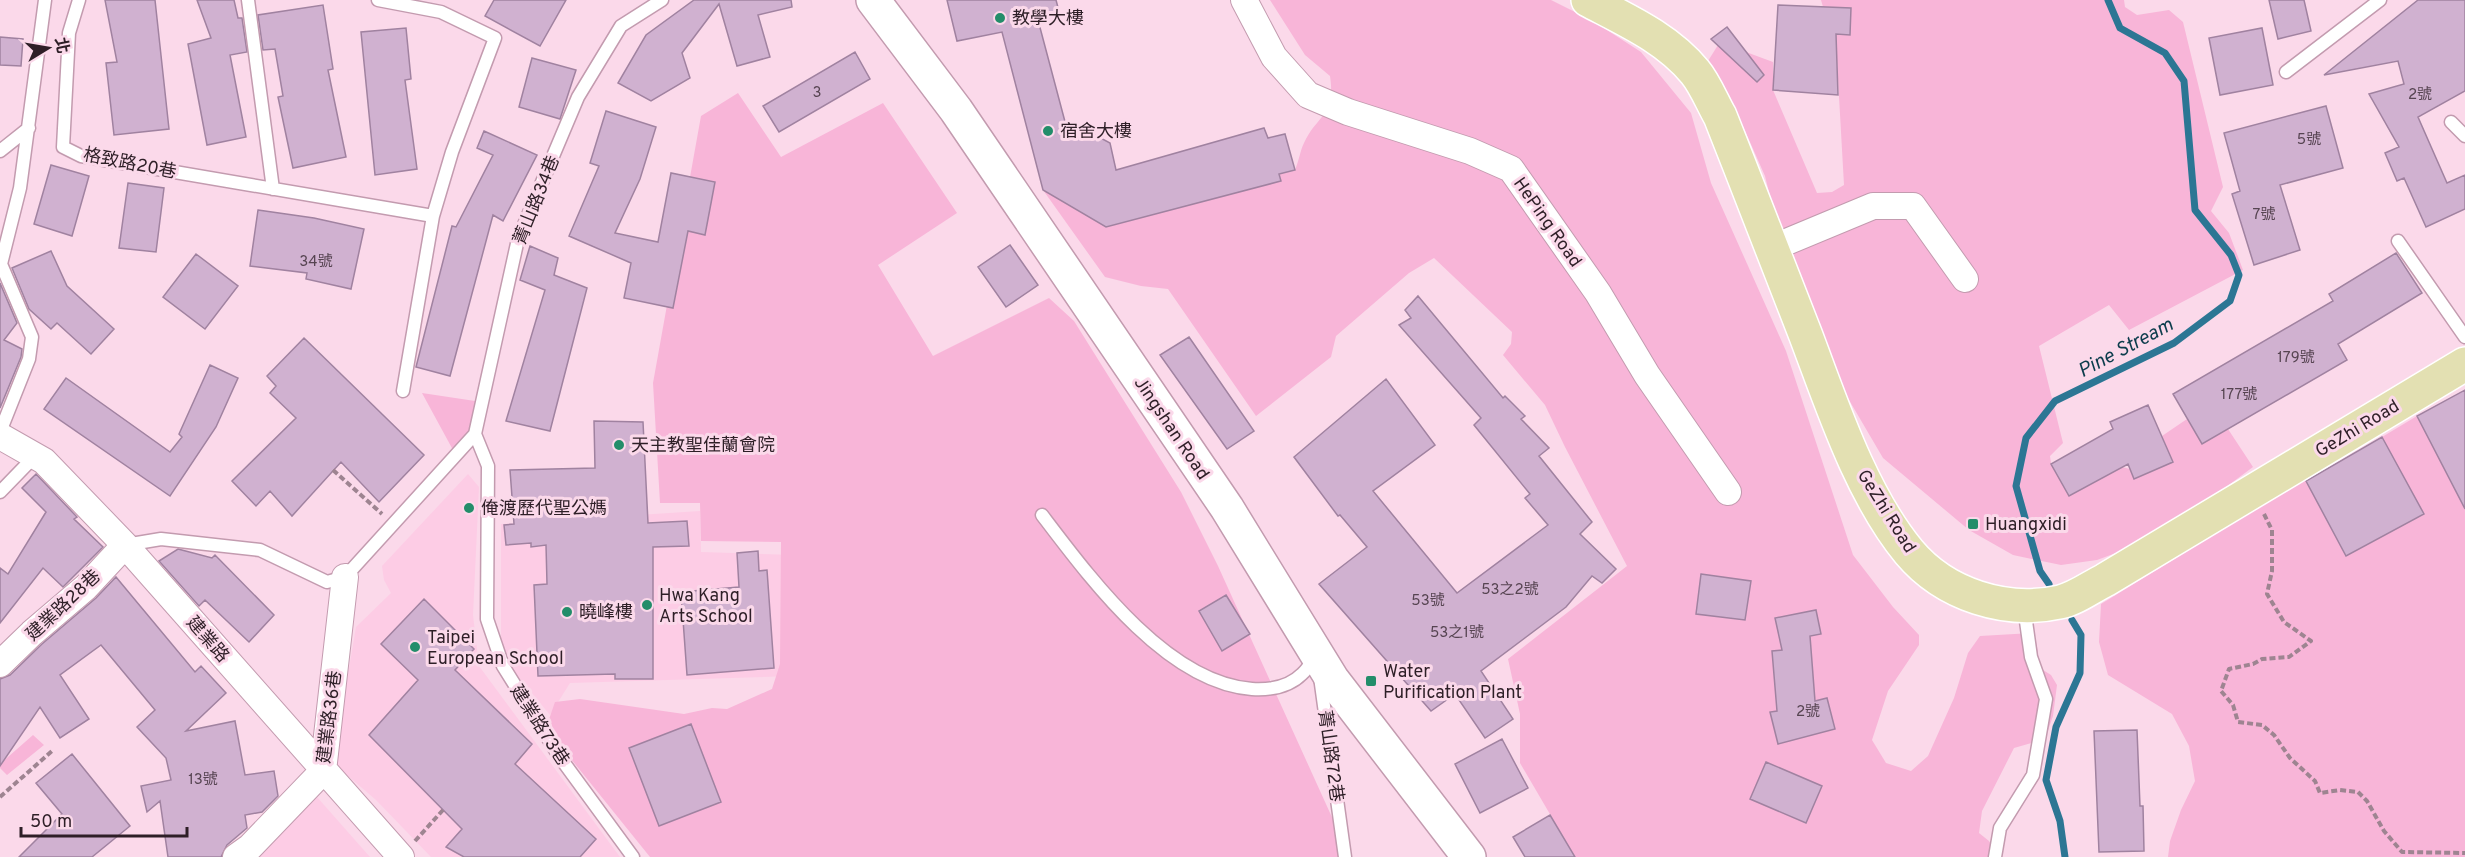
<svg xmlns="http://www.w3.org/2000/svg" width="2465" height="857" font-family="Overpass,'Noto Sans TC',sans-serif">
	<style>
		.built { fill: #fdcce5 }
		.green { fill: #f8b5d8 }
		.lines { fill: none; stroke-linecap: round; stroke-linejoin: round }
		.stream { stroke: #2c7694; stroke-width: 7 }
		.building { fill: #d0b1d0; stroke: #a082a0; stroke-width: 1.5 }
		.lane-casing { stroke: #c39baf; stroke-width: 15 }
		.street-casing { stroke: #c39baf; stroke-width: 28 }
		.secondary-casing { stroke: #c39baf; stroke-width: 36 }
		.primary-casing { stroke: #fff; stroke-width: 36 }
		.path { stroke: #9e8491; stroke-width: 4; stroke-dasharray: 6 3; stroke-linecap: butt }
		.lane { stroke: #fff; stroke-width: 12 }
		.street { stroke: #fff; stroke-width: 26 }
		.secondary { stroke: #fff; stroke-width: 33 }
		.primary { stroke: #e3e0b2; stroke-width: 33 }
		.poi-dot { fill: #238d6a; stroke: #fbd9ea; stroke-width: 2 }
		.labels { text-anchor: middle; stroke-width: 6; stroke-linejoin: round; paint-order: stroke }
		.number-label { font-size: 15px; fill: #564451 }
		.poi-label { font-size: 18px; fill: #2e1f27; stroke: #fbd9ea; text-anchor: start }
		.street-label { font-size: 18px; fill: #2e1f27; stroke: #fbd9ea }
		.water-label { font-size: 20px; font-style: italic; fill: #0c3c4c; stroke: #fbd9ea }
	</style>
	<rect width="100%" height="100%" fill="#fbd9ea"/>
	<path class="built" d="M468 474 479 487 473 615 479 666 620 857H431L376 800 333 763 356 627 391 593 384 580 382 566Z
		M700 511 701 552 794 555 793 676 570 683 550 715 501 656V524Z
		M317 797 370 857H256Z"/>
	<path class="green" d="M1270 0H1551L1593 21 1641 52 1691 113 1711 183 1786 351 1853 555 1893 607 1919 635V645L1888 691 1872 740 1886 763 1911 771 1928 756 1954 698 1968 653 1980 636 2032 633C2039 644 2037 655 2040 668L2051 675 2057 685 2053 716 2045 739 2014 748 1982 811 1979 833 1989 841 1999 857H1575L1520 763V714L1508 659 1627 566 1565 447 1545 405 1503 355 1511 344 1512 332 1434 258 1409 273 1336 336 1331 357 1256 416 1168 289 1141 286 1105 277 1043 190 1106 227 1281 181 1279 174 1295 170C1299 161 1300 151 1304 143 1318 113 1336 117 1330 76L1305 55Z
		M1821 0H2124L2125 7 2137 15 2169 10 2183 22 2223 187 2211 211 2229 233 2243 270 2129 330 2109 305 2039 346 2063 443 2050 456 2051 463 2069 496 2122 467 2130 469 2134 479 2173 462 2162 436 2187 419 2202 444 2228 429 2253 467 2214 496 2132 547 2097 560 2061 565 2013 555 1969 530 1883 458 1842 388 1788 269 1765 176 1730 97 1708 61 1718 45 1735 61 1746 52 1773 62V90L1817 193 1832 192 1844 185 1837 61 1824 34 1850 35 1823 7Z
		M738 93 781 157 883 103 957 213 878 265 933 356 1049 298 1074 321 1181 492 1218 566 1350 857H650L546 728 555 702 580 699 684 714 712 708 727 709 772 689 780 664 781 542 701 541 700 503H660L653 383 701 116Z
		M422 393 475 401 471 432 453 450Z
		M2417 416 2455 489 2465 484V857H2168L2170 841 2181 810 2195 781 2189 746 2172 714 2108 675 2099 642 2101 604 2305 479 2346 556 2423 514 2382 437Z
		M33 735 44 745 7 775 0 768V764Z"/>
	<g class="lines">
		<path class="stream" d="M2049 584 2040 571 2016 486 2026 438 2055 401 2174 343 2230 301 2239 275 2231 255 2195 210 2184 81 2165 53 2120 28 2108 0
			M2065 857 2060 821 2046 780 2056 727 2080 673 2081 635 2072 620"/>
	</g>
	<path class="building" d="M105 0H155L169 129 114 135 106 63 117 62Z
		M197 0H234L238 18H242L247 52 230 55 246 137 207 145 188 44 211 38Z
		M494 0H566L540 46 485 16Z
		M694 0H791L792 7 758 15 770 57 737 66 719 4 682 53 690 78 651 101 618 83 646 35Z
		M947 0H1056L1060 15 1038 20 1068 133 1084 129 1110 143 1116 170 1264 128 1268 138 1285 134 1295 170 1279 174 1281 181 1106 227 1043 190 1002 32 957 41Z
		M2269 0H2304L2311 31 2278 39Z
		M2418 0H2465V91L2418 117 2447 183 2465 175V209L2426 227 2404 178 2397 181 2385 153 2399 147 2369 94 2404 84 2398 61 2324 75Z
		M323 5 333 69 328 70 346 157 293 168 278 97 283 96 275 49 263 50 258 15Z
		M1778 5 1851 8 1850 35 1836 34 1838 95 1773 90Z
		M1727 27 1764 75 1757 82 1711 39Z
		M406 28 411 79 405 80 417 169 375 175 361 32Z
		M2262 28 2273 85 2220 95 2209 38Z
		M0 37 23 39 21 66 0 65Z
		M855 52 870 79 779 132 763 106Z
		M532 58 576 70 560 119 519 107Z
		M2326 106 2343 168 2280 185 2300 250 2254 265 2232 194 2240 191 2224 133Z
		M606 111 656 127 640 179 615 233 658 242 671 173 715 182 705 235 688 231 673 308 624 298 631 263 569 236 599 166 590 163Z
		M484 131 537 155 503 221 493 215 450 376 416 367 452 226 456 227 493 155 477 148Z
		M51 165 89 176 72 236 34 224Z
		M128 183 164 188 156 252 119 248Z
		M258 210 314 218 364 229 351 289 306 279 307 273 250 266Z
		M1010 245 1038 285 1006 307 978 267Z
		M530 246 558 258 554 275 587 288 550 431 506 421 545 290 520 280Z
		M51 251 67 286 114 329 91 354 57 323 51 329 29 309 12 268Z
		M2396 253 2422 293 2338 344 2347 360 2202 444 2173 394 2333 301 2329 294Z
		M196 254 238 286 205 329 163 297Z
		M0 283 17 323 4 340 22 349 21 357 0 408Z
		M1418 296 1503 398 1505 396 1525 416 1521 419 1549 448 1539 456 1592 522 1580 534 1616 569 1602 583 1592 576 1566 607 1481 671 1513 719 1485 738 1455 694 1431 711 1319 584 1367 547 1340 515 1338 516 1294 457 1386 379 1435 445 1373 491 1457 593 1548 525 1525 498 1530 494 1474 425 1481 418 1399 325 1411 318 1405 310Z
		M1189 337 1254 431 1227 449 1160 355Z
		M304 338 424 455 379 502 341 462 292 516 270 491 256 506 232 481 296 418 270 393 276 386 267 376Z
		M210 365 238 378 216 427 170 496 44 409 66 378 170 452 182 437 179 434Z
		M2465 390V509L2417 416Z
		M2148 405 2173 462 2134 479 2128 464 2069 496 2051 464 2113 429 2110 422Z
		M594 421 643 422 648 523 687 521 689 546 653 547V679H615V674L538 676 534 585 547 584 546 545 531 547V543L506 545 504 525 514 524 510 470 595 468Z
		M2382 437 2424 514 2346 556 2306 481Z
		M36 474 77 517 74 519 103 547 63 587 43 568 0 623V568L8 574 46 512 22 488Z
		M178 549 212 558 215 555 274 615 249 642 205 600 199 606 159 561Z
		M758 551 759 571 767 570 774 668 687 675 681 592 739 587 737 553Z
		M1701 574 1751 581 1745 620 1696 614Z
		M116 577 195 672 201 666 226 693 186 731 235 721 245 775 274 771 278 796 262 812 245 815 247 828 227 845 221 857H168L160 801 147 812 141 786 171 780 166 758 137 727 155 710 101 645 60 675 89 719 60 738 40 707 0 766V679L10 675 42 644 96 598Z
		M1226 595 1250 634 1222 651 1199 611Z
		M424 599 474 649 455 670 532 744 515 764 596 839 580 857H464L446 847 462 829 369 735 418 680 381 644Z
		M1816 610 1821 634 1810 636 1815 701 1827 698 1835 729 1778 744 1770 712 1777 711 1772 651 1782 650 1775 618Z
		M691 724 721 802 659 826 629 748Z
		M2137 730 2140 806H2143L2144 851 2099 852 2094 731Z
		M1502 739 1528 788 1480 813 1455 764Z
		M72 754 130 826 92 857H19L62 814 36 783Z
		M1766 762 1822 786 1806 823 1750 799Z
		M1550 815 1575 857H1525L1513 837Z"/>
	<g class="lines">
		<defs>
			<path id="lane" d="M79 0 69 33 63 147 81 156 433 216 403 391
				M248 0 273 189
				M378 0 441 12 495 38 452 152 433 216
				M2286 72 2380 0
				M2451 122 2465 136
				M0 151 29 128
				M2398 241 2465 337
				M0 432 29 359 32 337 1 264 20 188 45 0
				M475 434 488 466 487 619 503 666 559 756 633 857
				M0 492 35 456
				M1042 515C1090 578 1167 683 1252 689 1269 690 1289 687 1302 674 1308 669 1312 661 1316 655
				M125 545 161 539 260 550 327 582 345 577 475 434 518 239 578 97 621 26 662 0
				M1320 677 1345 857
				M1995 857 2000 828 2033 775 2046 699 2031 657 2024 607"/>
			<path id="street" d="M1244 0 1274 57 1308 95 1348 112 1470 151 1511 169 1598 293 1647 375 1728 492
				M1772 248 1873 206H1913L1965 279
				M0 436 44 461 125 545 401 857
				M0 664 32 633 86 587 125 545
				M236 857 250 847 323 771 345 577"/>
			<path id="secondary" d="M873 0 956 110 1227 508 1332 679 1469 857"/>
			<path id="primary" d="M1588 0C1626 20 1667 38 1695 72 1705 84 1712 102 1720 116 1749 189 1777 262 1806 336 1832 405 1861 494 1909 552 1945 595 2006 614 2060 602 2075 599 2091 587 2105 580L2465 364"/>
		</defs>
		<use href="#lane" class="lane-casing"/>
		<use href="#street" class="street-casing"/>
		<use href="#secondary" class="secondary-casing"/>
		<use href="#primary" class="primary-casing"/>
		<path class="path" d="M333 470 382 514
			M2264 514 2272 530V571L2267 594 2284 622 2311 641 2289 657 2262 659 2253 664 2229 669 2221 691 2233 705 2238 722 2262 725 2274 735 2290 758 2315 781 2320 793 2340 790 2358 792 2367 801 2384 831 2402 852 2465 853
			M0 797 52 751
			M415 841 443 810"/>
		<use href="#lane" class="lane"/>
		<use href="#street" class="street"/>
		<use href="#secondary" class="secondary"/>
		<use href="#primary" class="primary"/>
	</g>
	<g class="poi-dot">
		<circle cx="1000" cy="18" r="6"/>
		<circle cx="1048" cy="131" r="6"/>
		<circle cx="619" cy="445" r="6"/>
		<circle cx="469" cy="508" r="6"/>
		<rect x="1967" y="518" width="12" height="12" rx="3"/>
		<circle cx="647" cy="605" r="6"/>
		<circle cx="567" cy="612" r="6"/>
		<circle cx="415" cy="647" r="6"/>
		<rect x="1365" y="675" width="12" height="12" rx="3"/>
	</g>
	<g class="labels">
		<g class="number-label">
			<text x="817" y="97">3</text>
			<text x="2420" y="99">2號</text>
			<text x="2309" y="144">5號</text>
			<text x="2264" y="219">7號</text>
			<text x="316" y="266">34號</text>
			<text x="2296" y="362">179號</text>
			<text x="2239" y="399">177號</text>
			<text x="1510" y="594">53之2號</text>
			<text x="1428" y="605">53號</text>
			<text x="1457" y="637">53之1號</text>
			<text x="1808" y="716">2號</text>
			<text x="203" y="784">13號</text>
		</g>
		<g class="poi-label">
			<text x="1012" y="24">教學大樓</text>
			<text x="1060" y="137">宿舍大樓</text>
			<text x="631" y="451">天主教聖佳蘭會院</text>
			<text x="481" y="514">俺渡歷代聖公媽</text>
			<text x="1985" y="530">Huangxidi</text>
			<text x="659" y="601">Hwa Kang<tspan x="659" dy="21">Arts School</tspan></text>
			<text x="579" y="618">曉峰樓</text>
			<text x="427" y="643">Taipei<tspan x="427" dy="21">European School</tspan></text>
			<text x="1383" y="677">Water<tspan x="1383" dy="21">Purification Plant</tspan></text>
		</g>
		<g class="street-label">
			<text transform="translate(130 163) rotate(11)" y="6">格致路20巷</text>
			<text transform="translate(536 200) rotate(-68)" y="6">菁山路34巷</text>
			<text transform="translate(1548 222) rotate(55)" y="6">HePing Road</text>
			<text transform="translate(1172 428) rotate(56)" y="6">Jingshan Road</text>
			<text transform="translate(2357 428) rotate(-31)" y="6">GeZhi Road</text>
			<text transform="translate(1887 511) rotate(58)" y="6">GeZhi Road</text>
			<text transform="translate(63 605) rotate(-43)" y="6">建業路28巷</text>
			<text transform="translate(208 639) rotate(49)" y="6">建業路</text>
			<text transform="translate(329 717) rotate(-83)" y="6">建業路36巷</text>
			<text transform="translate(540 725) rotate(57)" y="6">建業路73巷</text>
			<text transform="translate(1331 756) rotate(82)" y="6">菁山路72巷</text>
		</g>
		<g class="water-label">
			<text transform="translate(2125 347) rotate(-28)" y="7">Pine Stream</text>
		</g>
	</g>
	<g transform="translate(48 48) rotate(79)" stroke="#fbd9ea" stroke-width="4.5" paint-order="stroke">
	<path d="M0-4.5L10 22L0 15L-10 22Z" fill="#2e1f27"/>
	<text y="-9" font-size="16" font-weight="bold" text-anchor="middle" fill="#2e1f27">北</text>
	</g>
	<path d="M21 827v9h166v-9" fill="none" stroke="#2e1f27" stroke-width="3"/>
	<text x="30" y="827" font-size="18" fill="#2e1f27" stroke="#fbd9ea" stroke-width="4.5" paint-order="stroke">50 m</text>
</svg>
